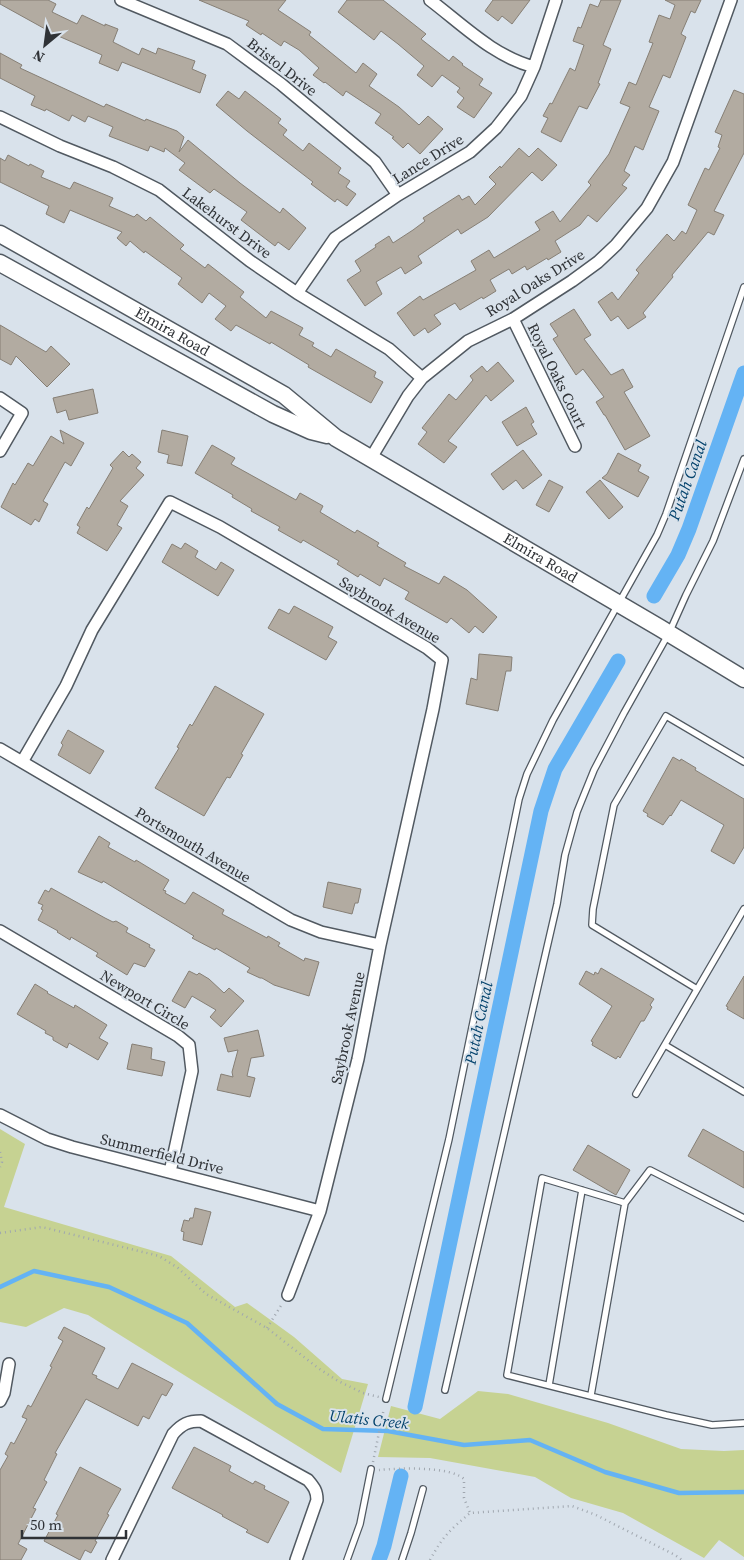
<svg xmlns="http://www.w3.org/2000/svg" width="744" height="1560" font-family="'Source Serif 4',serif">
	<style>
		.green { fill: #c6d292 }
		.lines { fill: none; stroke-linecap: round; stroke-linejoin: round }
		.stream { stroke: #64b3f4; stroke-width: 4.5 }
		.canal { stroke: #64b3f4; stroke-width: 15 }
		.building { fill: #b2aba1; stroke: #867f75 }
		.lane-casing { stroke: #515961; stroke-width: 8 }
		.street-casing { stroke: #515961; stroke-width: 14 }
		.secondary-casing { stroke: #515961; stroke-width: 19 }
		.path { stroke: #a0a7af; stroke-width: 2.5; stroke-dasharray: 1 4; stroke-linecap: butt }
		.lane { stroke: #fff; stroke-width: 5.5 }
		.street { stroke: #fff; stroke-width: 11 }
		.secondary { stroke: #fff; stroke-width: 16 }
		.labels { text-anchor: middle; stroke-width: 4; stroke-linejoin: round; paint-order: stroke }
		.street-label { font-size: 15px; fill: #2f3236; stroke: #d9e2eb }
		.water-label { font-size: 16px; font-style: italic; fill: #03426c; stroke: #d9e2eb }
	</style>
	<rect width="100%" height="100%" fill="#d9e2eb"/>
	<path class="green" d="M0 1129 25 1144 4 1207 171 1256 235 1307 247 1303 294 1337 342 1379 368 1384 341 1473 88 1315 64 1308 26 1327 0 1322Z
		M478 1391 508 1394 608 1423 681 1449 724 1451 744 1450V1557L719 1540 704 1558 623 1513 571 1498 535 1477 430 1458 378 1457 391 1406 440 1419Z"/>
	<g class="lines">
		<path class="stream" d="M0 1287 34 1271 109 1287 187 1323 277 1404 323 1429 388 1431 464 1445 530 1440 605 1472 679 1493 744 1492"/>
		<path class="canal" d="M654 596 678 555 689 529 744 373
			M415 1407 541 811 555 769 618 661
			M379 1560 384 1546 401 1476"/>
	</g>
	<path class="building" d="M0 0H48L56 4 52 12 77 24 82 15 105 26V24L118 29 113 42 139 55 142 48 156 54 158 48 195 61 192 69 206 75 200 93 122 62 118 71 99 63 102 55 56 35 0 4Z
		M199 0H286L278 10 311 32 309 35 356 73 363 63 377 74 369 86 399 107 419 125 428 116 443 129 420 154 408 143 403 148 392 138 394 137 375 123 381 114 346 91 343 96 325 82 324 83 313 75 319 68 299 50 284 41 281 46 262 33 261 35 246 25 249 21Z
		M347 0H383L426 34 421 39 449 61 453 56 463 64 462 65 483 79 479 85 492 93 474 118 457 107 464 98 457 92 460 88 442 75 432 87 417 75 424 66 398 44 381 31 374 40 338 12Z
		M493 0H530L512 24 502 16 498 21 485 11Z
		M601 0H621L603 45 611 49 598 83 600 84 587 109 579 106 561 142 541 132 548 118 543 116 550 103 552 104 570 68 575 71 584 45 573 41 578 27 581 28 590 4 598 7Z
		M665 0H701L695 13 691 11 681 34 686 37 670 78 663 75 649 107 659 111 649 135 643 150 635 146 624 171 630 175 622 185 627 188 597 222 588 215 580 225 555 241 561 252 548 260 547 258 527 270 525 266 512 274 509 269 490 280 496 291 483 299 482 297 460 310 455 303 434 315 441 324 428 333 425 328 414 336 397 313 420 296 423 300 476 270 471 261 489 250 494 258 540 230 535 222 553 211 560 222 591 185 588 182 609 154 630 107 620 103 629 82 636 85 653 43 649 42 659 15 670 19 675 5Z
		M0 53 22 65 20 68 104 107 106 104 145 121 146 119 177 131 184 137 179 152 188 140 240 183 280 213 283 208 306 228 289 250 278 242 275 246 241 220 247 212 214 189 210 193 179 170 185 163 165 148 164 152 150 146 148 151 109 136 113 127 88 116 85 122 72 115 69 121 46 109 45 111 31 105 35 96 0 78Z
		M734 90 744 94V153L714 211 724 215 714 235 708 232 672 275 673 277 643 313 646 317 628 329 618 316 611 321 598 302 612 292 618 300 639 273 636 270 667 234 674 241 682 231 686 234 697 210 688 205 705 168 709 170 720 148 718 147 722 135 715 132Z
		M228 91 239 99 245 91 281 119 278 123 287 130 283 135 303 151 309 143 341 168 338 173 350 181 346 187 356 194 347 206 337 199 335 202 311 184 313 182 247 131 216 105Z
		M519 148 529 157 538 148 557 165 542 181 532 172 488 217 461 234 458 229 418 256 422 263 405 274 401 267 376 282 382 294 365 306 347 280 361 271 355 261 376 247 375 245 389 236 393 243 413 230 425 221 423 218 459 195 462 200 469 196 475 205 496 184 489 177 500 166 501 168Z
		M8 155 29 166 30 164 44 171 41 177 70 189 74 182 113 198 109 206 134 217 137 214 146 221 150 217 184 245 180 249 205 268 208 264 244 292 240 297 266 318 271 311 303 328 299 335 314 343 312 346 331 357 336 349 376 372 374 377 383 382 371 403 308 367 309 365 271 342 270 344 236 325 231 331 215 319 226 306 209 293 202 303 178 284 182 278 145 251 144 253 130 241 126 246 117 238 122 232 70 210 64 223 46 214 49 206 0 182V158L5 161Z
		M574 309 591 335 584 339 611 375 623 369 633 387 624 392 650 436 625 450 605 415H604L596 402 604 397 583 369 576 375 553 339 558 336 550 324Z
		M0 325 46 352 51 346 70 364 47 387 16 356 11 365 0 359Z
		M498 362 514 381 491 401 486 395 448 441 457 447 444 463 418 444 427 432 422 428 449 394 456 400 473 380 470 376 482 366 487 372Z
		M93 389 98 413 69 420 66 410 57 413 53 398Z
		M526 407 534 422 531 424 537 434 517 446 502 422Z
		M60 430 84 443 71 466 65 462 43 501 48 504 39 522 35 519 31 525 1 507 13 483 15 485 28 463 33 466 51 436 64 444Z
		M162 430 188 436 182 466 167 463 169 455 158 452Z
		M212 445 235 458 231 464 296 500 300 493 323 506 320 512 355 533 357 530 379 543 377 546 406 563 404 566 439 584 444 576 467 590 497 617 483 633 475 626 469 633 451 618 447 623 405 599 409 592 384 578 380 586 360 574 358 577 337 564 339 561 303 540 301 543 278 530 280 527 251 511 252 509 232 497 233 495 195 473Z
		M523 450 542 475 523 489 516 480 503 490 491 474Z
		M123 451 129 457 132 454 141 462 136 468 144 475 120 501 128 506 117 525 122 528 107 551 77 533 80 527 77 525 87 507 89 509 113 468 110 465Z
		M618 453 641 465 638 471 649 477 638 497 602 478 607 474Z
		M549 480 563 487 549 512 536 505Z
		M600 480 623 507 609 519 586 492Z
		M185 543 198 551 195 557 216 570 221 562 234 570 218 596 162 562 172 544 181 549Z
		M294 606 333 627 328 637 337 642 326 660 268 628 279 609 289 614Z
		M479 654 512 657 511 671H506L498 711 466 704 471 678 477 680Z
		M215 686 264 714 241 754 243 755 230 778 227 777 204 816 155 788 179 748 177 747 190 724 192 726Z
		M68 730 104 751 90 774 58 755 63 745 61 743Z
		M673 757 680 761 681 759 696 768 695 770 744 799V847L734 864 711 851 724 825 681 800 671 816 670 815 663 825 647 816 648 814 643 811Z
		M99 836 110 843 108 847 135 862 136 860 169 880 163 890 166 891 165 893 185 904 193 892 224 910 222 914 267 938 268 936 280 943 278 946 304 961 305 958 319 962 309 996 274 985 262 978H260L247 972 250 968 216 948 215 950 192 938 194 936 103 881 102 883 78 872Z
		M328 882 361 889 358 903H355L352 914 323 907Z
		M51 888 105 918 113 922 116 921 128 928 126 932 150 945 149 947 155 950 145 967 134 963 127 975 96 956 98 953 71 937 70 940 57 932 58 931 38 920 43 910 41 909 43 905 38 903 45 890 49 892Z
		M601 968 654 999 650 1005 652 1007 644 1021H641L620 1058 618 1056 616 1059 592 1045 593 1042 591 1041 612 1006 579 984 586 971 594 975 595 972 598 974Z
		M189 971 197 975 199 973 209 979 224 993 229 988 244 1001 221 1027 210 1017 216 1010 192 996 185 1008 172 1001Z
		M744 976V1019L727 1009 728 1007 726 1006Z
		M35 984 48 992 47 993 74 1008 75 1005 107 1025 99 1038 108 1043 98 1060 69 1043 67 1048 53 1040V1037L45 1033 46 1031 17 1014Z
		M258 1030 264 1056 251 1058 247 1076 255 1078 250 1097 217 1090 221 1074 233 1077 232 1072 238 1050 228 1052 224 1038Z
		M132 1044 152 1048 151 1059 165 1062 162 1076 127 1069Z
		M703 1129 744 1152V1188L688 1156Z
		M588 1145 630 1170 616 1195 573 1170Z
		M195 1208 211 1212 202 1245 183 1240 184 1232 181 1231 184 1220 189 1221 190 1218H193Z
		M64 1327 105 1348 92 1374 97 1376 96 1378 118 1389 132 1363 173 1384 166 1396 162 1394 149 1419 143 1416 138 1426 86 1399 55 1453 57 1454 44 1480 47 1482 33 1508 36 1509 18 1544 27 1549 21 1560H0V1470L8 1456 5 1454 11 1442 14 1444 27 1419 22 1417 28 1405 31 1407 52 1367 50 1366 63 1341 58 1338Z
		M194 1447 231 1466 229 1471 253 1484 255 1481 265 1486 264 1489 289 1502 268 1543 246 1532 248 1530 222 1516 223 1515 172 1488Z
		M80 1467 121 1489 107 1514 109 1515 95 1541 97 1542 91 1553 85 1550 80 1560 44 1541 58 1515 56 1514Z"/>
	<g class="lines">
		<defs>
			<path id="lane" d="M697 989 592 925 593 909 614 805 666 716 744 762
				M665 1045 744 1092
				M636 1094 744 909
				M625 1203 650 1170 744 1218
				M549 1385 582 1190
				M445 1390 557 904 565 855 577 812 594 770 624 713 669 633 686 595 713 541 744 459
				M591 1395 625 1203 542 1178 507 1375 666 1415 712 1425 744 1423
				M386 1399 449 1139 519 799 527 774 553 720 657 535 666 514 744 287
				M347 1560 360 1524 371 1469
				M402 1560 411 1533 423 1489"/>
			<path id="street" d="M121 0 227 44 281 84 375 162 398 195
				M430 0C463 25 493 56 534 67
				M0 117 60 146 113 167 159 190 250 261 297 293 389 349 422 378
				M297 293 335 238 398 195 470 152 496 128 521 96 534 67 556 0
				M513 319 575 446
				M0 398 22 413 0 451
				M371 458 408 396 422 378 468 341 513 319 572 281 598 262 616 245 647 208 673 162 731 0
				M0 749 291 920 321 932 380 945
				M22 762 66 686 92 630 170 502 220 527 427 648 442 660 433 709 380 945 358 1059 320 1211 288 1295
				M0 931 178 1036 189 1045 192 1071 170 1172
				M0 1115 47 1139 72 1147 320 1211
				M0 1401 4 1393 9 1364
				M112 1560 173 1434C182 1424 188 1421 201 1421L308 1480C314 1487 317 1491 317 1500L296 1560"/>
			<g id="secondary">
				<path id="s1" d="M0 234 284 395 336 438 660 628 744 679"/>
				<path d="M0 263 273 414 311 431 327 435"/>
			</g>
		</defs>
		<use href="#lane" class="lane-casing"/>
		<use href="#street" class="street-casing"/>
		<use href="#secondary" class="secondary-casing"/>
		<path class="path" d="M0 1152 2 1162 0 1167
			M0 1233 42 1227 159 1256 178 1268 206 1294 267 1328 318 1368 338 1381 363 1393 379 1397
			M267 1328 282 1304
			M373 1462 384 1408
			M379 1470C399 1468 450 1466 464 1479V1498L470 1513 572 1506 596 1515 675 1555 682 1560
			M430 1560C443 1536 450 1530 470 1513"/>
		<use href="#lane" class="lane"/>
		<use href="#street" class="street"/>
		<use href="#secondary" class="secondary"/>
	</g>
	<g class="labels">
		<g class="street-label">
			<text transform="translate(282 67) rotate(38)" y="5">Bristol Drive</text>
			<text transform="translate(428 159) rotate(-32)" y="5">Lance Drive</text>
			<text transform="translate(227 223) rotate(37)" y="5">Lakehurst Drive</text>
			<text transform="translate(535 283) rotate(-32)" y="5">Royal Oaks Drive</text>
			<text dy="5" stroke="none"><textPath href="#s1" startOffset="198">Elmira Road</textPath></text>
			<text transform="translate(557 376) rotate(64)" y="5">Royal Oaks Court</text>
			<text dy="5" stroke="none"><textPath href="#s1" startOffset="631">Elmira Road</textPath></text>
			<text transform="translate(390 610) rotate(31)" y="5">Saybrook Avenue</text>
			<text transform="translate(193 845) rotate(31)" y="5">Portsmouth Avenue</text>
			<text transform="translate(145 1000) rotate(31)" y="5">Newport Circle</text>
			<text transform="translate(348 1028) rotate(-78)" y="5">Saybrook Avenue</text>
			<text transform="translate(162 1154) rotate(14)" y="5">Summerfield Drive</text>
		</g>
		<g class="water-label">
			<text transform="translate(687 480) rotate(-70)" y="6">Putah Canal</text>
			<text transform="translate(478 1023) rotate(-78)" y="6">Putah Canal</text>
			<text transform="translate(369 1419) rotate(6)" y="6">Ulatis Creek</text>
		</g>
	</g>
	<g transform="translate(45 45) rotate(209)" stroke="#d9e2eb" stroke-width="4" paint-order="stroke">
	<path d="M0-4L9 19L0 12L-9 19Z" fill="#2f3236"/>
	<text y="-8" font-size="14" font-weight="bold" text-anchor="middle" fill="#2f3236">N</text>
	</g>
	<path d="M22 1530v8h104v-8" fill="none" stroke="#2f3236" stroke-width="2.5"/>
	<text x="30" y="1530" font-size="15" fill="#2f3236" stroke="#d9e2eb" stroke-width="4" paint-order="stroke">50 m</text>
</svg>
